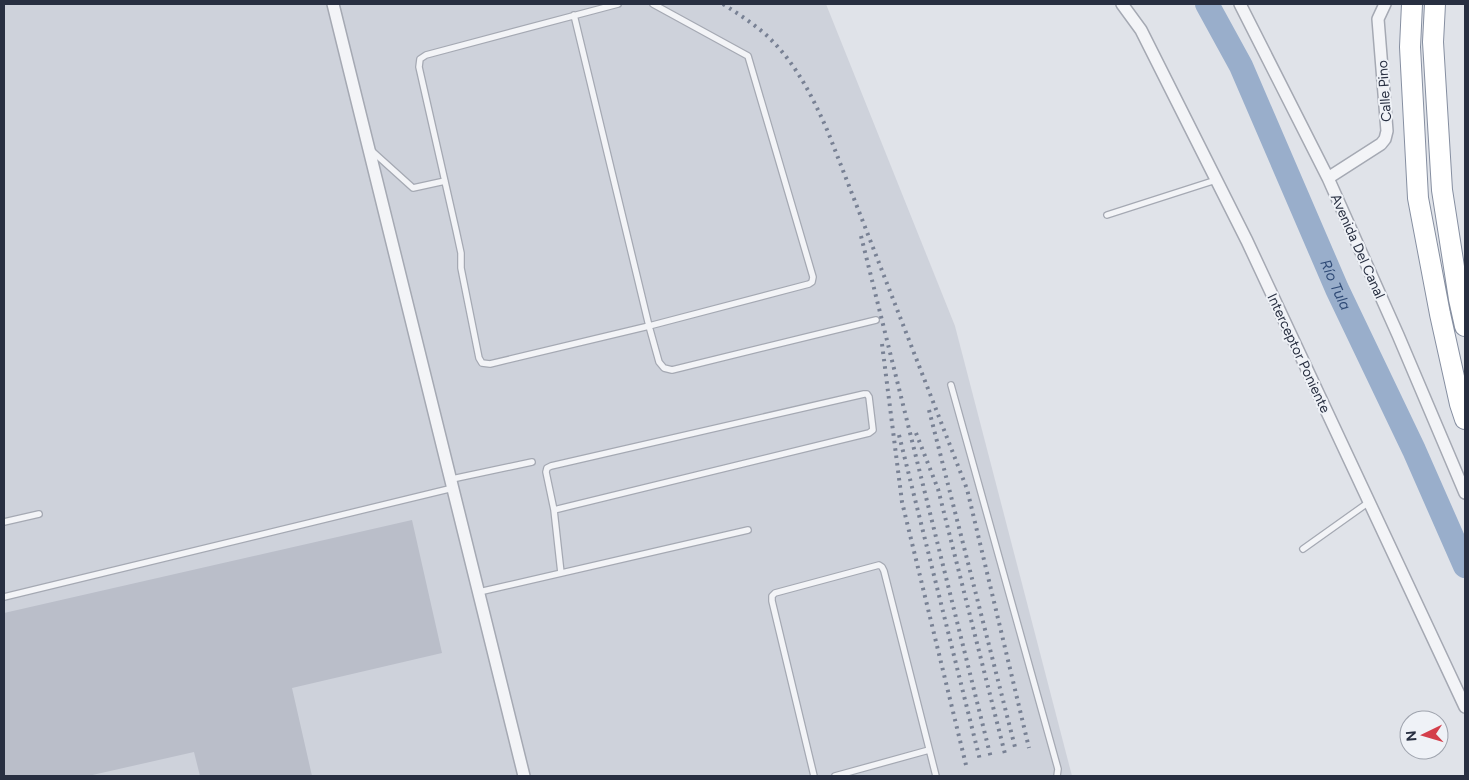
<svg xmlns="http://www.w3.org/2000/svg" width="1469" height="780" font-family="Figtree,sans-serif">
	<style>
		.built { fill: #ced2db }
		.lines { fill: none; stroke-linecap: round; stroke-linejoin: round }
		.river { stroke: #99aecb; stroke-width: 24 }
		.building { fill: #babec9 }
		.lane-casing { stroke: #a5a9b3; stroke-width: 8 }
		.street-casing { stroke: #a5a9b3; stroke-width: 14 }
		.highway-casing { stroke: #868fa1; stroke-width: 22 }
		.lane { stroke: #f3f4f7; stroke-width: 5.5 }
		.street { stroke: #f3f4f7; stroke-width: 11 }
		.highway { stroke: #fff; stroke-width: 20 }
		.rail { stroke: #788194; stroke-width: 4; stroke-dasharray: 2.5 5; stroke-linecap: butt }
		.labels { text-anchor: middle; stroke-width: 4; stroke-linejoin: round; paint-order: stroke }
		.street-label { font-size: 14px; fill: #282f41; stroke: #eff2f7 }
		.water-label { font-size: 15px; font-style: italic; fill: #304b77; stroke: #eff2f7 }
	</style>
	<rect width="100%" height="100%" fill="#e0e3e9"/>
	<path class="built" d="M4 4H826L955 326 1072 776H4Z"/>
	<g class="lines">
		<path class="river" id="s1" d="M1207 4 1241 66 1337 289 1414 450 1465 566"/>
	</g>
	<path class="building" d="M412 520 442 653 292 688 312 776H200L194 752 88 776H4V613Z"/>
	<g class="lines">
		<defs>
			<path id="lane" d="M618 4 426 55 420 59 419 67 456 230 461 253V268L479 358 482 363 490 364 649 326 809 284 812 282 813 277 748 56 653 4
				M574 15 649 326 659 362 664 368 672 370 876 320
				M372 151 413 188 445 181
				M1107 215 1216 180
				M951 385 1058 769 1057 776
				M864 394H867L869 397 873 430 869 433 554 510 546 472 547 468 551 466Z
				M452 479 532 462
				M554 510 561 573
				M4 522 39 514
				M1303 549 1369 502
				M479 592 748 530
				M4 597 453 488
				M814 776 772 601V596L775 593 879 565 882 567 884 571 936 776
				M835 776 929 750"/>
			<path id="street" d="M333 4 524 776
				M1122 4 1141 30 1247 241 1465 707
				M1240 4 1328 178 1398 335 1465 493
				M1328 178 1381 144 1385 139 1387 131 1378 19 1385 4"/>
			<path id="highway" d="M1412 4 1410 47 1418 198 1440 314 1460 404 1465 419
				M1435 4 1433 42 1442 190 1459 299 1465 326"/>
		</defs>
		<use href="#lane" class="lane-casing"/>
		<use href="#street" class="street-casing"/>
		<use href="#highway" class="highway-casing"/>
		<use href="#lane" class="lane"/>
		<use href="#street" class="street"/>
		<use href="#highway" class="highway"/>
		<path class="rail" d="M723 4C737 13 751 22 764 33 794 60 812 95 828 132L967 489 1029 748
			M861 236 991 758
			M882 344 902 502 966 765
			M929 410 1016 751
			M916 433 938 489 1005 754
			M899 435 980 760"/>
	</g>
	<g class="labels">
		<g class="street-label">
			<text transform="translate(1384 91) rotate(-94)" y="5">Calle Pino</text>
			<text transform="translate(1358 246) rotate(66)" y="5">Avenida Del Canal</text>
			<text transform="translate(1299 353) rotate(65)" y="5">Interceptor Poniente</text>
		</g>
		<g class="water-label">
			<text dy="5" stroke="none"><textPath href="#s1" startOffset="309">Río Tula</textPath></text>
		</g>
	</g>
	<rect width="1469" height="780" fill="none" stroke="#282f41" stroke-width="10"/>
	<g transform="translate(1424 735) rotate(265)"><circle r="24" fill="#eff2f7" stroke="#9fa4ae"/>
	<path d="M0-4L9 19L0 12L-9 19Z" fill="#d43f4b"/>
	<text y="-8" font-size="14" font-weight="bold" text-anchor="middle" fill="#282f41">N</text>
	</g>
</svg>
